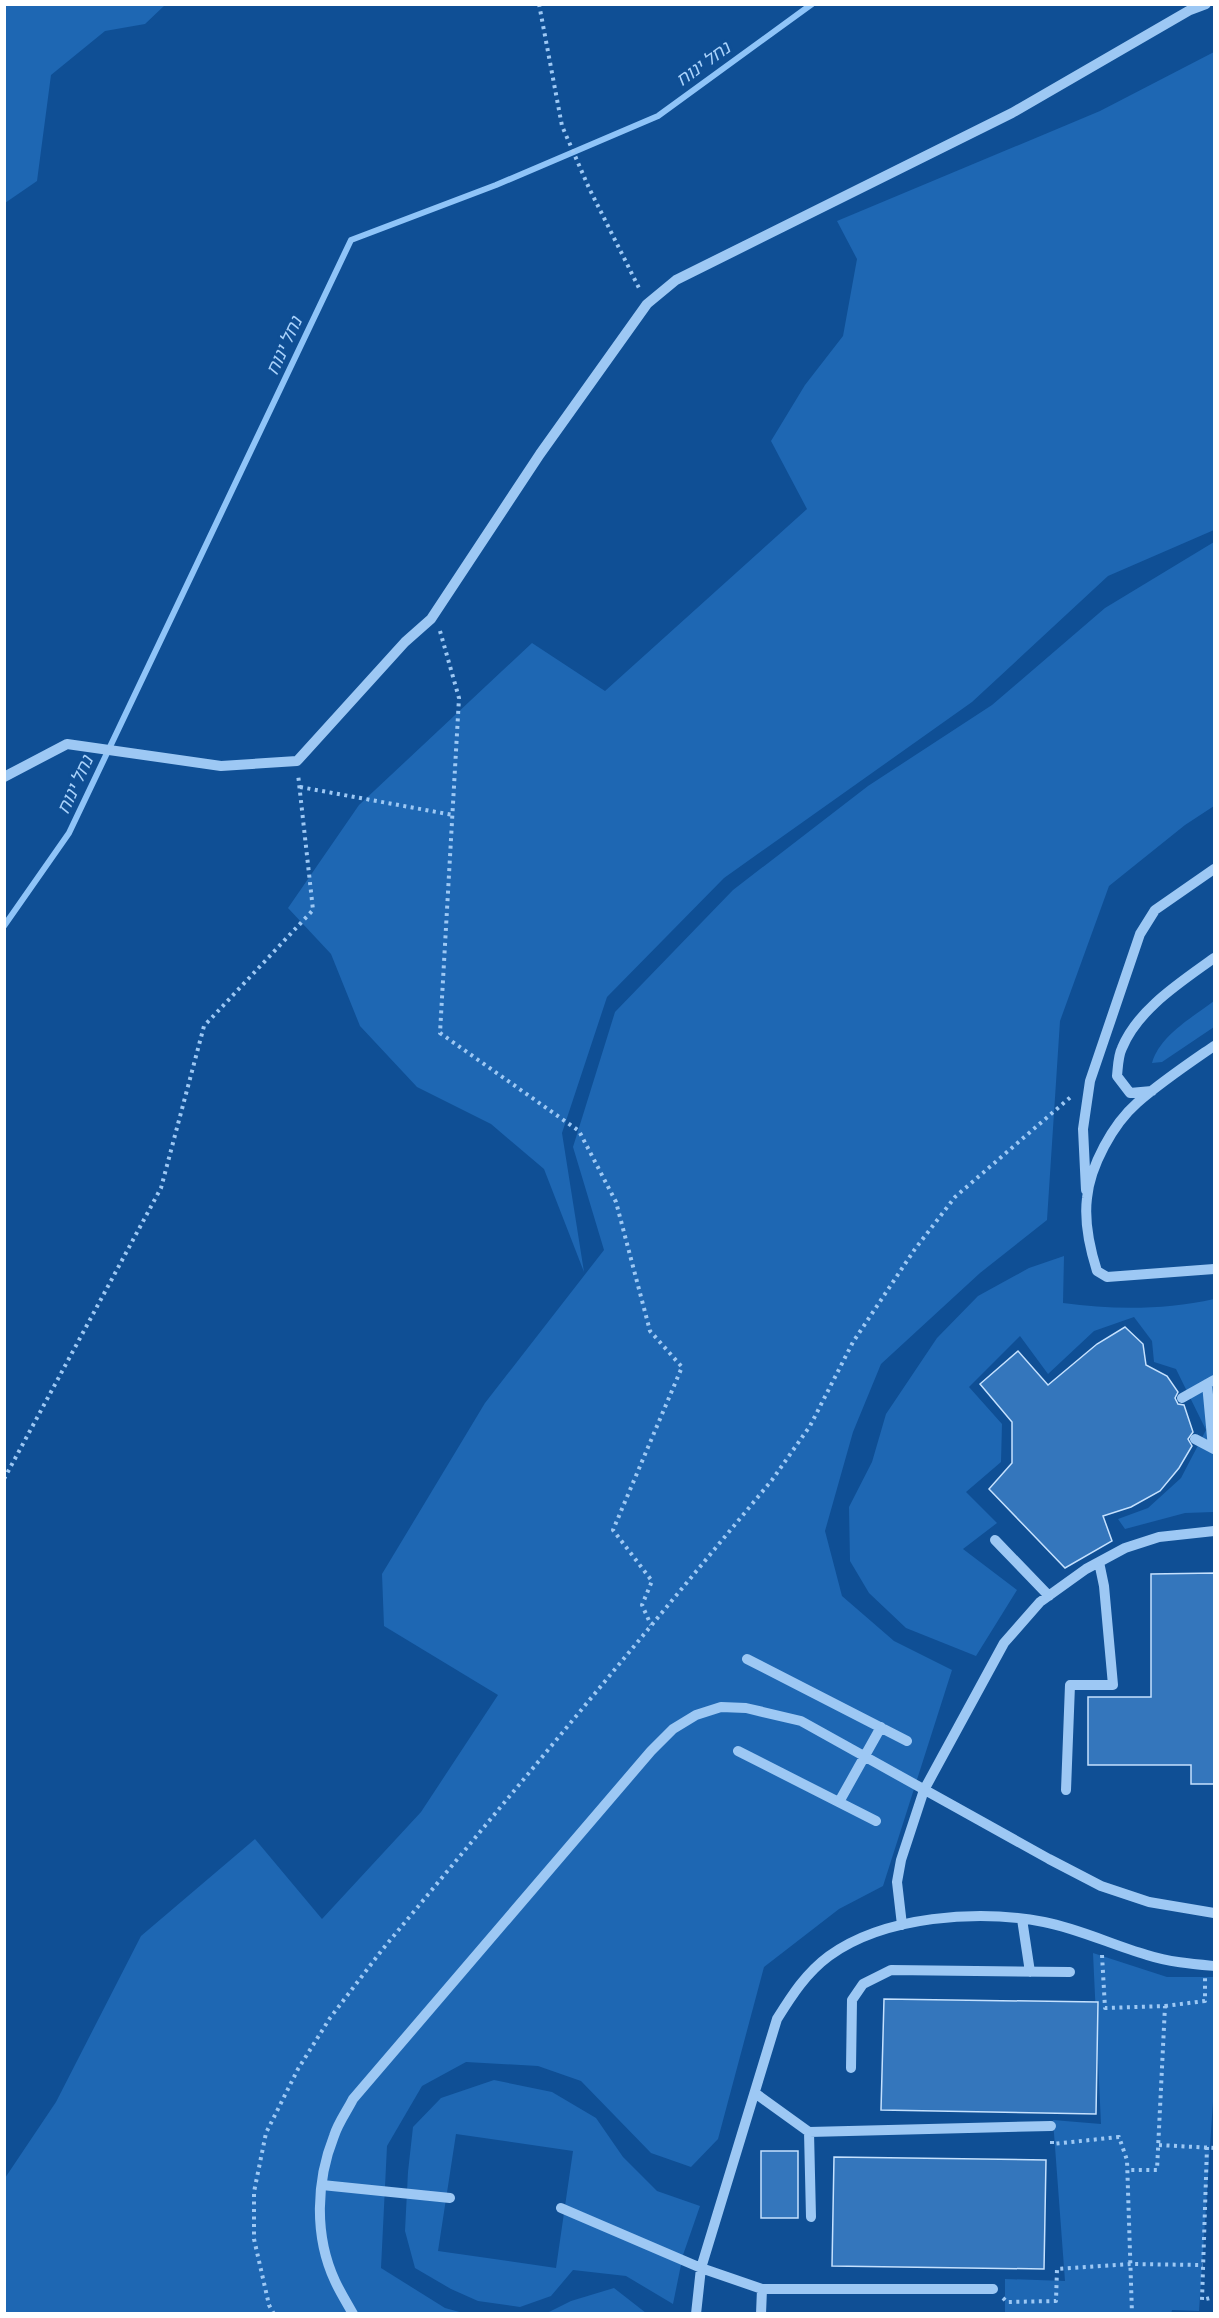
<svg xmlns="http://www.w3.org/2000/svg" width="1219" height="2318" font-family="'Archivo Narrow','Noto Sans Hebrew',sans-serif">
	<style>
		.green { fill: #1e67b3; fill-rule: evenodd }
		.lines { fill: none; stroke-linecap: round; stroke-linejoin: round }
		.stream { stroke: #8fc4f8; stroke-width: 6 }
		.building { fill: #3476bc; stroke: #c5e1fe; stroke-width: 1.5 }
		.path { stroke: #9dc8f4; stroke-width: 4; stroke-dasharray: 3 4.5; stroke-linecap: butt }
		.minor { stroke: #9dc8f4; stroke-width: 10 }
		.labels { text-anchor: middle; stroke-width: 5; stroke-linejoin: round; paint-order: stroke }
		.water-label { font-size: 18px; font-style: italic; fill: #a9d2fb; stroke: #0f4f95 }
	</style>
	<rect width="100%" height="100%" fill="#0f4f95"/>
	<path class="green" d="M5 4 165 5 145 24 105 31 51 75 37 181 5 203Z
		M1214 52V530L1108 576 972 702 724 878 607 997 562 1133 584 1272 544 1169 491 1124 417 1087 360 1026 331 954 288 908 359 805 532 643 605 691 807 509 771 441 805 385 843 336 857 259 837 221 1100 111Z
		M1214 542V806L1185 825 1109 886 1060 1021 1047 1220 980 1273 881 1364 853 1432 825 1531 842 1596 894 1641 952 1670 883 1886 839 1909 764 1967 718 2139 691 2167 651 2153 581 2081 538 2066 466 2062 422 2086 387 2146 381 2268 445 2308 463 2313 5 2314V2178L56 2102 141 1936 255 1839 322 1919 421 1812 498 1695 384 1626 382 1574 485 1403 604 1250 573 1147 615 1012 733 890 868 786 992 705 1105 608Z
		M1214 1001V1027L1162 1062 1152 1063C1160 1035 1193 1017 1214 1001Z
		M1064 1256 1063 1303C1114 1310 1164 1310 1214 1299V1512L1185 1513 1125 1529 1118 1519 1148 1508 1181 1478 1206 1430 1176 1369 1154 1362 1152 1341 1134 1317 1094 1331 1048 1374 1020 1336 969 1387 1002 1424 1001 1462 966 1492 997 1523 963 1549 1017 1590 976 1656 906 1628 869 1593 850 1561 849 1507 872 1462 886 1414 937 1338 978 1296 1029 1268Z
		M1093 1953 1167 1977H1214V2087L1199 2311 1172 2310 1171 2314 1005 2313V2279L1065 2281 1053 2120 1101 2124Z
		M494 2080 552 2092 596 2118 623 2157 657 2191 700 2206 683 2255 673 2304 626 2276 573 2270 551 2296 520 2307 478 2301 451 2289 415 2268 405 2231 408 2172 413 2127 441 2098ZM456 2134 573 2151 556 2268 438 2251Z
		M614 2288 646 2313H547L571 2301Z"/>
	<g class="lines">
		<path class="stream" d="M4 926 69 833 351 240 496 185 658 116 812 4"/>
	</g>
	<path class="building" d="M1125 1327 1143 1344 1146 1365 1167 1376 1178 1392 1175 1398 1178 1404 1184 1405 1193 1432 1188 1439 1192 1446 1179 1468 1160 1491 1131 1507 1103 1516 1112 1541 1065 1568 989 1489 1012 1463V1422L980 1384 1018 1351 1048 1385 1097 1344Z
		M1215 1573V1784H1191V1765H1088V1697H1151V1574Z
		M884 1999 1098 2002 1096 2114 881 2110Z
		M761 2151H798V2218H761Z
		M834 2157 1046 2160 1044 2269 832 2266Z"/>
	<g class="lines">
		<path class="path" d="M539 4 562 126 589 188 640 290
			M440 631 459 698 440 1033 579 1131 616 1202 650 1331 682 1367 613 1530 652 1581 642 1605 651 1625
			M300 787 453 815
			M4 1479 161 1188 204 1026 313 910 298 774
			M1102 1955 1105 2008 1165 2006 1157 2170H1127
			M1165 2006 1205 2001V1978
			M1052 2141V2144L1119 2137 1127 2160 1132 2314
			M1159 2145 1214 2148
			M1207 2147 1202 2300 1214 2297
			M1003 2298 1007 2302 1056 2301 1057 2269 1130 2264 1203 2265
			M274 2314 269 2305 254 2239V2192L266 2133 298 2069 330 2018 382 1950 772 1480 810 1426 853 1342 915 1249 955 1197 1073 1095"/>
		<path class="minor" d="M4 777 67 744 221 766 297 761 405 642 431 619 540 454 647 304 676 280 1012 113 1190 10 1206 4
			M1214 1046C1188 1064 1161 1082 1137 1103 1113 1124 1090 1166 1087 1198 1084 1222 1090 1249 1097 1271L1107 1277 1214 1269
			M1152 1091 1130 1093 1117 1076C1118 1067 1118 1056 1122 1048 1138 1009 1181 982 1214 958
			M1086 1190 1083 1129 1090 1081 1140 934 1155 910 1214 869
			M1207 1384 1213 1448
			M1182 1398 1214 1380
			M1195 1439 1214 1449
			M995 1540 1049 1596
			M747 1659 907 1741
			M738 1751 876 1821
			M1066 1790 1070 1685H1113L1104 1586 1099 1562
			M839 1802 881 1727
			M1022 1919 1030 1972
			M902 1925 897 1882 901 1860 924 1790 1004 1643 1040 1602 1086 1569 1125 1548 1159 1537 1214 1531
			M851 2068 852 2000 863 1984 891 1970 1070 1972
			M755 2093 809 2132
			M322 2185 450 2198
			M561 2208 701 2268 762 2289
			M811 2217 809 2132 1051 2126
			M353 2314C347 2303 340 2292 335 2281 314 2236 316 2181 334 2136 338 2123 347 2111 353 2099L651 1751 673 1729 696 1715 721 1707 746 1708 801 1721 1049 1859 1101 1886 1149 1902 1214 1913
			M696 2314 701 2268 777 2019C792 1995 806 1973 829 1956 884 1916 978 1909 1044 1922 1080 1929 1112 1945 1147 1955 1169 1962 1192 1964 1214 1966
			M761 2314 762 2289H993"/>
	</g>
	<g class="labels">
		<g class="water-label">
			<text transform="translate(703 64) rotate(-36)" y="6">נחל ינוח</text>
			<text transform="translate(284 346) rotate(-65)" y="6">נחל ינוח</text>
			<text transform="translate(75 785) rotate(-65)" y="6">נחל ינוח</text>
		</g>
	</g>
	<rect width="1219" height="2318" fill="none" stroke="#ffffff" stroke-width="12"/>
</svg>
